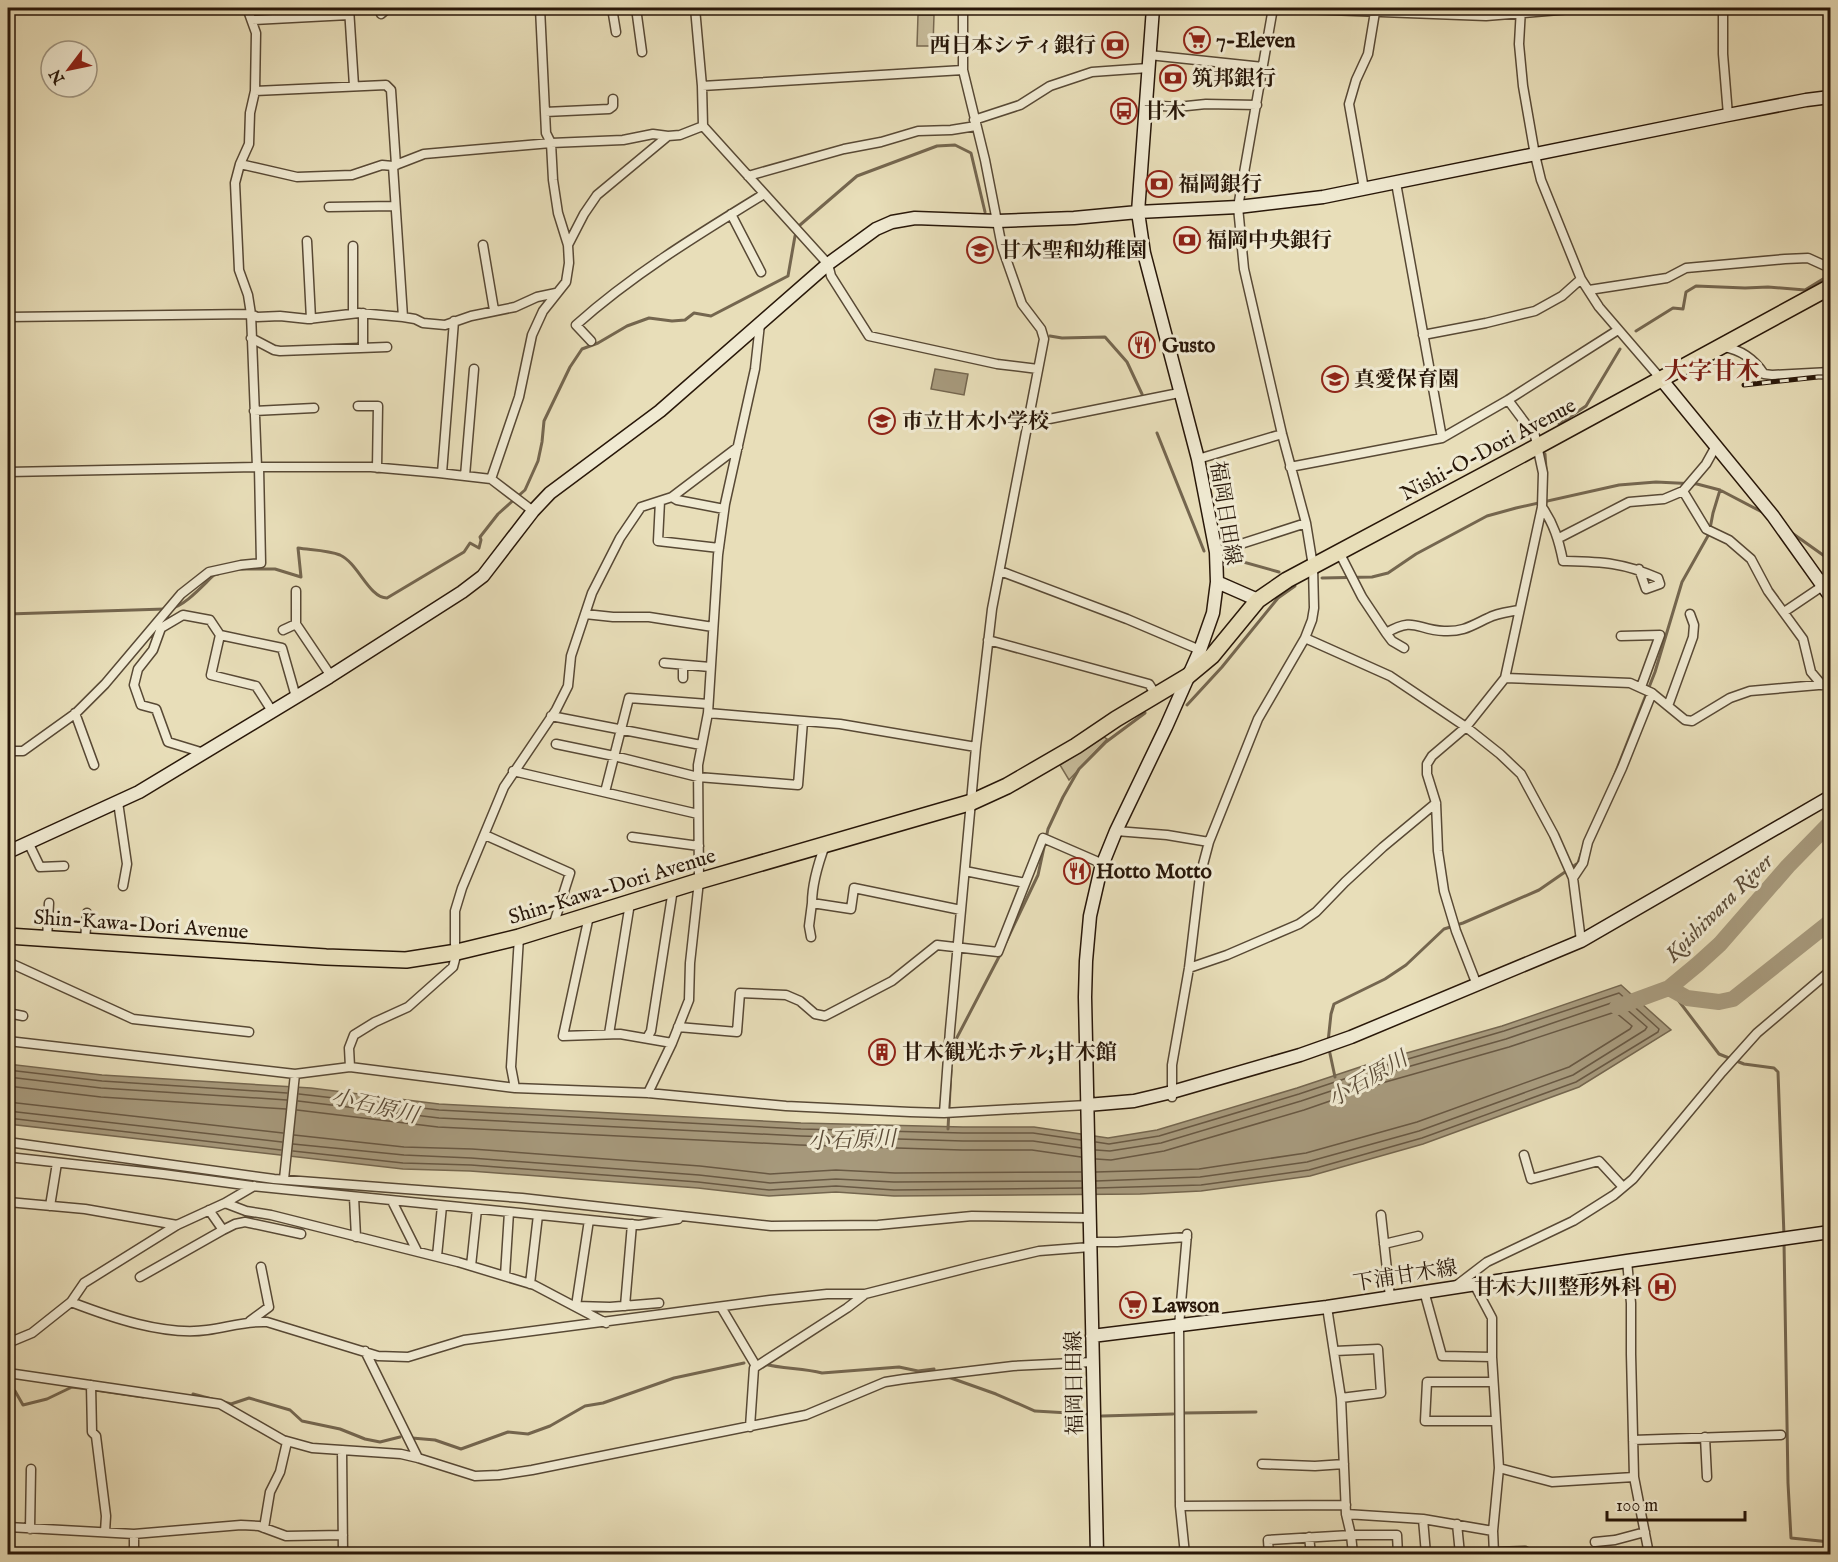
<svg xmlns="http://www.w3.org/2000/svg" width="1838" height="1562" font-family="'IM FELL English','Noto Serif JP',serif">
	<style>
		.green { fill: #c7bc9b; stroke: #786a52; stroke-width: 1.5 }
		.water { fill: #a79a7d; stroke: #74664f; stroke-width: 1.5 }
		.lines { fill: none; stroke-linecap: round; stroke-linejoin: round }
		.shore { stroke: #685843; stroke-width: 1.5 }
		.stream { stroke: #74664f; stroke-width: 3 }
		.river { stroke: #a79a7d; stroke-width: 16 }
		.street-casing { stroke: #584935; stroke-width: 11 }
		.secondary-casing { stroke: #281709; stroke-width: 15 }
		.highway-casing { stroke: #281709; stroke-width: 18 }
		.street { stroke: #f0ead2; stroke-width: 8 }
		.secondary { stroke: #f0ead2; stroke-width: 12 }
		.highway { stroke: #e8deb9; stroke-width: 15 }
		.rail-casing { stroke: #281709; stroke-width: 5 }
		.rail { stroke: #f0ead2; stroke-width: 3; stroke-dasharray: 9; stroke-linecap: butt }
		.labels { text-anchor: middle; stroke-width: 6; stroke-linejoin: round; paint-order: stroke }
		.poi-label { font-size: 21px; font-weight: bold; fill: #281709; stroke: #f0ead2; text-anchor: start }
		.street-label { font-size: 21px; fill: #281709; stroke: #f0ead2 }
		.water-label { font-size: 22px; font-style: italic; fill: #5b4b37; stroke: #f0ead2 }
		.quarter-label { font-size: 24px; font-weight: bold; fill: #7a1f14; stroke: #f0ead2 }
	</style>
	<rect width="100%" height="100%" fill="#e8deb9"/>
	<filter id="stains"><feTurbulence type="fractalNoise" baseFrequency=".00333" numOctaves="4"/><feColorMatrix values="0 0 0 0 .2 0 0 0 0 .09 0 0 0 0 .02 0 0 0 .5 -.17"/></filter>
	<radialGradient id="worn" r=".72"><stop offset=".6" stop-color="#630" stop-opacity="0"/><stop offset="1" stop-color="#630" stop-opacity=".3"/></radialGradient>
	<path class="green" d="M1458 8H1513V10L1461 11Z
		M918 15H934L933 46H917Z
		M1104 737 1107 739 1069 780 1060 765Z"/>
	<path class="water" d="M935 369 968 374 964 395 931 389Z
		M1621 985 1671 1030 1579 1087 1423 1144 1310 1176 1201 1191 1140 1194 894 1196 836 1192 769 1196 698 1188 470 1171 403 1169 8 1124V1064L102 1075 311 1088 439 1104 801 1123 963 1127H1034L1108 1138 1157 1130 1297 1088 1375 1062 1502 1026Z"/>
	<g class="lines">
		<path class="shore" d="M8 1070 102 1081 287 1093
			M8 1077 101 1088 287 1100
			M8 1086 101 1097 286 1109
			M299 1094 439 1110 801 1129 963 1133H1033L1081 1140
			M298 1101 439 1118 801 1136 963 1141H1033L1081 1148
			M8 1102 283 1133
			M297 1110 438 1127 800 1145 962 1150H1032L1081 1157
			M8 1111 282 1142
			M8 1118 281 1150
			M294 1135 404 1147 472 1149 700 1166 770 1174 836 1170 895 1173 1081 1172
			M1096 1142 1109 1144 1159 1136 1299 1094 1377 1068 1504 1031 1619 993 1659 1029 1658 1032 1576 1082 1422 1138 1309 1170 1201 1185 1097 1188
			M293 1144 404 1155 471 1158 699 1175 770 1183 836 1179 894 1182 1081 1181
			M1096 1150 1110 1151 1161 1143 1301 1101 1379 1075 1506 1039 1617 1001 1647 1027 1645 1030 1573 1075 1419 1131 1307 1162 1200 1177 1096 1181
			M293 1151 403 1163 471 1165 698 1182 769 1190 836 1186 894 1190 1082 1188
			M1096 1159 1111 1160 1164 1151 1304 1110 1382 1083 1509 1047 1615 1012 1632 1026 1630 1029 1569 1067 1417 1122 1306 1153 1199 1169 1096 1172"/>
		<path class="stream" d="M1636 331 1673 308 1683 309 1686 292 1696 286 1745 288 1768 287 1805 290 1823 279
			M1050 336 1062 338 1105 337 1127 362 1142 394
			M1559 424 1586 406 1620 349
			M1157 433 1204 551
			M1545 454 1546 469
			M1792 533 1830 560
			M1229 558 1279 572
			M239 569H275L301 577 298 548C311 550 328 550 340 555 358 563 369 598 387 598L464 552 470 543 479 548 481 540 480 537 498 514 525 490 538 461 542 442 544 421 570 367 582 349 598 343 627 326 649 318 672 321 685 320 694 313 711 316 788 276 795 236 800 225 857 176 937 146 955 145 971 153 985 212
			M1322 578 1372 577 1388 573 1416 554 1487 516 1516 508 1619 485 1656 482 1697 484 1720 490 1762 512
			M171 608C184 607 204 584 214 575L218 574
			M8 614 165 609
			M1187 705 1222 667 1278 598 1295 586
			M1613 779 1655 672 1682 582 1709 534 1713 513 1720 490
			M1006 942 1038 875 1048 829 1063 797 1079 769 1106 742 1145 713
			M1669 988 1719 1054 1744 1064 1774 1068 1778 1072 1784 1236
			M1328 1042 1331 1014 1334 1004 1385 979 1406 965 1444 929 1463 923 1539 890 1578 863 1582 851
			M951 1049 1001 953
			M1329 1049 1335 1077
			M948 1129 951 1070
			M1784 1242 1788 1483 1791 1538 1830 1542
			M764 1364C783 1369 803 1368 822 1373L899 1367 918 1371 934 1369
			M948 1377 996 1394 1035 1411 1086 1414
			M95 1390 143 1397
			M8 1391H15L23 1405 47 1399 72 1387 88 1389
			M193 1394 212 1399
			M224 1402 231 1404 249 1398 290 1410 302 1421 340 1429 365 1439 380 1442 400 1437
			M1183 1413 1256 1412
			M1102 1416 1173 1414
			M412 1438 435 1440 461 1449 508 1432 528 1434 550 1426 585 1406 603 1403 674 1378 744 1363"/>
		<path class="river" d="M1669 988 1687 998 1719 1002 1733 999 1830 922
			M1617 1007 1669 988 1698 964 1720 944 1788 866 1830 823"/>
		<defs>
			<path id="street" d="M247 8 256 33 255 91 250 113 249 144 240 164 235 183 239 270 248 295 251 314 257 467
				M349 8 354 86
				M612 8 616 32
				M636 8 642 52
				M695 8 702 86 703 126 828 264 831 276 869 336 997 364 1038 369
				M1035 8 1141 9 1153 8
				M1276 8 1486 16 1583 8
				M1521 8 1519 44 1523 86 1535 155 1541 180 1581 279 1599 307 1661 379
				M1723 8V54L1728 115
				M381 14 388 8
				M252 20 349 15
				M1149 55 1263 67
				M702 86 963 70
				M255 91 386 85 391 90 396 165
				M1145 105 1177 107 1206 104 1257 105
				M545 112 609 109 613 106V99
				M974 120 1020 105 1050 86 1092 72 1148 68
				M240 164 297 177 352 175 382 165 393 166
				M748 176 844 149 881 142 918 131 951 130 976 126
				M1396 183 1442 438
				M1364 189 1349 104 1356 80 1368 54 1375 12
				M329 207 395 206
				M731 214 761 272
				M307 241 311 319
				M483 245 494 310
				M568 245 584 214 597 195 668 136 680 135 703 126
				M353 246V313
				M1589 290 1667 278 1686 268 1785 259 1808 258 1830 268
				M363 313V348
				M8 317 251 314 257 317 280 316 308 319 359 313 403 317 415 319 423 323 445 325 471 316 515 307 537 297 556 293
				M403 317 393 166 424 154 551 143 623 140 653 134 668 136
				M1423 335 1486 323 1535 311 1562 296 1581 279
				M251 338 274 350 280 351 387 347
				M591 341 576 325C633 274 699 234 764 194
				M1724 347C1742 350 1754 359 1764 374L1772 375 1830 372
				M358 406H378L377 468
				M254 411 314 408
				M1029 423 1179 393
				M1716 446 1706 464 1683 491 1706 529 1729 540 1751 559 1768 591 1803 639 1811 672 1822 685
				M1198 459 1282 434
				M1290 467 1442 438 1508 400 1618 330
				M8 472 259 467H371L439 473 491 479 533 511
				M442 473 454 321
				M465 476 474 369
				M491 479 519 397 532 335 543 311 566 282 569 263 568 245 558 213 553 180 551 143 546 133 540 8
				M672 497 677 500 724 509
				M660 501 658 541 719 548
				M1542 507C1554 524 1559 541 1563 561 1601 562 1622 562 1658 578L1660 584 1646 589 1639 569
				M1559 538 1629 502 1664 499 1683 491
				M1216 552 1306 523
				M1339 552 1362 597 1386 633 1392 641 1404 648
				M1000 571 1127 619 1200 650
				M1820 580 1830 576
				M296 591V624L331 676
				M1784 612 1824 585
				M585 614 613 617H649L713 627
				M283 630 296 624
				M1386 633C1415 616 1416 630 1444 631 1463 632 1471 626 1488 618 1497 613 1509 612 1519 610
				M220 635 211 675 256 686 272 711
				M1621 636 1660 635 1641 687
				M1305 638 1390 676 1466 727 1500 754 1521 774 1554 835 1573 878 1581 941
				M988 640 1149 684 1156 695
				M664 663 710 667
				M683 678V665
				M1505 678 1630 683 1652 693 1685 720 1692 721 1730 698 1750 691 1830 684
				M1668 706 1693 637 1694 625 1690 614
				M75 713 94 765
				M708 713 840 724 976 747
				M551 716 701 745
				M556 744 614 756 698 777 798 785 803 721
				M8 751H23L76 713 105 684 181 594 209 572 241 565 261 563 259 467
				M204 753 168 742 156 709 141 705 134 685 138 669 153 650 161 628 183 615 210 620 220 635 282 648 296 697
				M513 771 698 814
				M605 792 629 698 708 704
				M118 802 127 864 123 886
				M1116 831 1167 835 1209 842
				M485 835 570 873 553 926
				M632 837 699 846
				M28 842 40 867 64 866
				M825 845C818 864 812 883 812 903L851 909 854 888 961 910
				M965 871 1025 883
				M1573 878 1583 863 1588 842 1622 768 1652 693
				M589 916 563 1036 620 1034 672 1043 689 1000 690 963 699 881 698 765 708 713 718 555 725 504 755 369 760 324
				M519 937 511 1067 515 1088 648 1093 786 1106 910 1112 944 1113 1087 1105
				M811 937 809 926 812 903
				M47 939 49 903
				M85 941 87 913
				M8 962 133 1019 249 1032
				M1189 968 1227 955 1299 924 1316 912 1345 882 1383 847 1436 803
				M1477 985 1456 931 1444 891 1438 851 1436 803 1427 774V764L1432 756 1466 727 1505 678 1542 507 1543 473 1535 436 1508 400
				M8 1013 23 1016
				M678 1027 737 1032 740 993 786 995 800 1001 815 1014 825 1016 892 981 937 945 998 952 1043 838 1103 864
				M609 1034 630 903
				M647 1038 651 1031 673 889
				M8 1041 295 1074 350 1067 349 1048 354 1035 375 1022 408 1007 453 967 457 952 455 944V911L462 888 504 787 556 710 568 686 571 656 592 593 620 538 641 507 672 497 738 447
				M350 1067 515 1088
				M648 1093 672 1043
				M1172 1097V1065L1189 968 1200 876 1209 842 1258 719 1305 638 1312 620 1314 608 1313 566 1306 523 1282 434 1244 269 1238 207 1273 8
				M944 1113 950 1030 976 747 992 609 1044 339 1041 329 1022 304 1002 247 985 160 963 70V8
				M8 1142 274 1179 522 1198 771 1226 878 1225 972 1216 1090 1218
				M1524 1155 1531 1179 1599 1161 1623 1187
				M8 1157 163 1174 252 1186 639 1225 678 1219
				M284 1179 295 1074
				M354 1197 356 1237
				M392 1201 417 1251
				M8 1202 85 1209 177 1225
				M225 1203 246 1211 271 1215 458 1262 534 1285 606 1323
				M50 1206 57 1163
				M1381 1215 1390 1297
				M589 1220 576 1306 610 1307 659 1303
				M223 1230 235 1224 245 1222 301 1234
				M1090 1242H1117L1187 1237
				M1384 1244 1418 1236
				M437 1256 442 1206
				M1627 1261 1631 1303V1354L1634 1477 1649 1554
				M471 1266 477 1209
				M505 1276 509 1212
				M140 1277 223 1230 209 1210
				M530 1284 538 1215
				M1474 1284 1492 1318V1357L1499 1468 1493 1531 1494 1554
				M1457 1285 1487 1262 1573 1221 1614 1195 1633 1179 1722 1072 1757 1033 1830 971
				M1424 1291 1442 1356 1492 1357
				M71 1302C110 1317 164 1336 207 1330 229 1327 245 1321 267 1322L378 1356 408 1357 464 1340 770 1300 827 1294H865L979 1265 1039 1251 1090 1247
				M625 1306 632 1224
				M721 1307 756 1366
				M1327 1307 1341 1398 1346 1514 1351 1535 1353 1554
				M250 1321 269 1307 261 1267
				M8 1343 32 1333 71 1302 84 1283 177 1225 225 1203 254 1186
				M365 1351 418 1458
				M1335 1351 1378 1349 1381 1393 1341 1398
				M8 1373 220 1404 283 1440 312 1448 401 1454 418 1458 475 1476 499 1475 532 1470 776 1421 806 1415 885 1382 904 1379 1013 1366 1093 1362
				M1493 1382H1427L1425 1421H1496
				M91 1385 92 1432 96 1436 106 1516 105 1532
				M750 1427 754 1368 847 1308 864 1295
				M1705 1437 1707 1477
				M1633 1440 1781 1435
				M342 1450 343 1554
				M1262 1464 1315 1466 1344 1464
				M1499 1468 1552 1482 1634 1477
				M1180 1506 1346 1505
				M1346 1514 1423 1519 1493 1531
				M1423 1519 1426 1554
				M1457 1524 1460 1554
				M8 1527 134 1534 241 1525 259 1526 286 1536 343 1535
				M264 1528 270 1492 280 1472 287 1442
				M30 1529 31 1469
				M1309 1537 1311 1554
				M1595 1542 1615 1540 1645 1532
				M1494 1552 1525 1551 1526 1554
				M134 1554V1534
				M1185 1554 1180 1506 1179 1326 1187 1234
				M1269 1554 1268 1540 1351 1535H1397L1398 1554"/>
			<path id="secondary" d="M8 10 11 8
				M1661 379 1773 516 1830 596
				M1217 582 1258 600
				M8 852 139 792 329 677 462 592 483 576 533 511 550 493 660 411 828 264 876 229 892 222 915 218 997 221 1074 218 1138 212 1238 207 1323 197 1728 115 1806 100 1830 97
				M1087 1105 1134 1101 1172 1092 1300 1055 1351 1037 1581 941 1830 797
				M1092 1336 1327 1307 1627 1261 1830 1232
				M1097 1554 1085 997 1086 961 1090 916 1101 868 1116 831 1166 727 1200 650 1213 613 1217 582 1216 552 1198 459 1144 253 1138 212 1153 8"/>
			<path id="highway" d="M8 936 326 957 406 960 457 952 519 937 699 881 972 802 1007 786 1076 746 1116 719 1188 676 1212 656 1258 600 1287 580 1538 446 1830 287"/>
		</defs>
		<use href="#street" class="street-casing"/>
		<use href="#secondary" class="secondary-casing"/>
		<use href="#highway" class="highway-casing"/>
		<use href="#street" class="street"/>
		<use href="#secondary" class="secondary"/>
		<use href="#highway" class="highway"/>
		<defs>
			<path id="rail" d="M1744 385 1818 377H1830"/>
		</defs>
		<use href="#rail" class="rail-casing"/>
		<use href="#rail" class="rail"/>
	</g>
	<defs>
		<symbol id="supermarket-ring" viewBox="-11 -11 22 22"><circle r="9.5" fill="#f0ead2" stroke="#8f2418" stroke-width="1.5"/><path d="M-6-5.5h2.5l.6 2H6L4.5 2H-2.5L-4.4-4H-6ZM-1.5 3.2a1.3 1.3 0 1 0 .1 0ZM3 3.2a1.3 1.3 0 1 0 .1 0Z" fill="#8f2418"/></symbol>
		<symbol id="bank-ring" viewBox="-11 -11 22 22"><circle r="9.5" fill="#f0ead2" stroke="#8f2418" stroke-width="1.5"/><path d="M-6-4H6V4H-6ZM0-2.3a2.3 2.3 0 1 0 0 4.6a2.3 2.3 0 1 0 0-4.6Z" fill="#8f2418"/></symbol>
		<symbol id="bus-ring" viewBox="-11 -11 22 22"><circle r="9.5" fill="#f0ead2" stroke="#8f2418" stroke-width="1.5"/><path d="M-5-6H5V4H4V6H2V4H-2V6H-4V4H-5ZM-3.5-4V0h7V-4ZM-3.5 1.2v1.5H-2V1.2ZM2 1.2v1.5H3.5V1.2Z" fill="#8f2418"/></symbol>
		<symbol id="school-ring" viewBox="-11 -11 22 22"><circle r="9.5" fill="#f0ead2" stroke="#8f2418" stroke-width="1.5"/><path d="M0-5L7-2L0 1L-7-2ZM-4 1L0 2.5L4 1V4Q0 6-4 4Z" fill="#8f2418"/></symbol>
		<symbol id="restaurant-ring" viewBox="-11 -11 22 22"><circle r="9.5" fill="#f0ead2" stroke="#8f2418" stroke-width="1.5"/><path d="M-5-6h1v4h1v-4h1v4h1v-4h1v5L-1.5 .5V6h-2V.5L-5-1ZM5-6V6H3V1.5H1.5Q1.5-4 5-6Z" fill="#8f2418"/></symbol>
		<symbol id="building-ring" viewBox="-11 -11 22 22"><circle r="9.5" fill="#f0ead2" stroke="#8f2418" stroke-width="1.5"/><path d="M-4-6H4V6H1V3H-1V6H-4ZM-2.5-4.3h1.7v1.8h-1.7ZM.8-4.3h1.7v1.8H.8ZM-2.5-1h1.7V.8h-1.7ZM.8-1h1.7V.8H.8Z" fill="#8f2418"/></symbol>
		<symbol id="hospital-ring" viewBox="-11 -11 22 22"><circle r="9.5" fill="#f0ead2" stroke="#8f2418" stroke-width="1.5"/><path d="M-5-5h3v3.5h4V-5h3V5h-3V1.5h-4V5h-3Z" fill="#8f2418"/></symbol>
	</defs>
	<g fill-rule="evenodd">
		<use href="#supermarket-ring" x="1182" y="25" width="30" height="30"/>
		<use href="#bank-ring" x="1100" y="30" width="30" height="30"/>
		<use href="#bank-ring" x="1158" y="63" width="30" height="30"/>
		<use href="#bus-ring" x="1109" y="96" width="30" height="30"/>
		<use href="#bank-ring" x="1144" y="169" width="30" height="30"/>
		<use href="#bank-ring" x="1172" y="225" width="30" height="30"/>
		<use href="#school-ring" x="965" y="235" width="30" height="30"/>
		<use href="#restaurant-ring" x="1127" y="330" width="30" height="30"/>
		<use href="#school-ring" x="1320" y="364" width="30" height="30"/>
		<use href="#school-ring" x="867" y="406" width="30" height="30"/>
		<use href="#restaurant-ring" x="1062" y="856" width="30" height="30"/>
		<use href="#building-ring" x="867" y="1037" width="30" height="30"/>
		<use href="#hospital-ring" x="1647" y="1272" width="30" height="30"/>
		<use href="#supermarket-ring" x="1118" y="1290" width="30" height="30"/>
	</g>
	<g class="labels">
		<g class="poi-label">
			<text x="1216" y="47">7-Eleven</text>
			<text x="1096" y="52" text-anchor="end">西日本シティ銀行</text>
			<text x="1192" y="85">筑邦銀行</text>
			<text x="1144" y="118">甘木</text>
			<text x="1178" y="191">福岡銀行</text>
			<text x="1206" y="247">福岡中央銀行</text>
			<text x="1000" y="257">甘木聖和幼稚園</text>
			<text x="1162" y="352">Gusto</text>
			<text x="1354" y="386">真愛保育園</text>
			<text x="902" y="428">市立甘木小学校</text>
			<text x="1096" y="878">Hotto Motto</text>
			<text x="902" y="1059">甘木観光ホテル;甘木館</text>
			<text x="1642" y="1294" text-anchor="end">甘木大川整形外科</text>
			<text x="1152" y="1312">Lawson</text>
		</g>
		<g class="street-label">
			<text transform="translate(1488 449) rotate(-28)" y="7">Nishi-O-Dori Avenue</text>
			<text transform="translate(1226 513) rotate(81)" y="7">福岡日田線</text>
			<text transform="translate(612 886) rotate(-17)" y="7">Shin-Kawa-Dori Avenue</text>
			<text transform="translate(141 924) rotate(4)" y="7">Shin-Kawa-Dori Avenue</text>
			<text transform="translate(1405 1275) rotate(-9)" y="7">下浦甘木線</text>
			<text transform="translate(1074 1383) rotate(-91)" y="7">福岡日田線</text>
		</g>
		<g class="water-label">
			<text transform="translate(1718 907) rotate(-45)" y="8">Koishiwara River</text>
			<text transform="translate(1367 1078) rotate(-30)" y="8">小石原川</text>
			<text transform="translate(375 1105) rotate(13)" y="8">小石原川</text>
			<text transform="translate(852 1139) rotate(-2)" y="8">小石原川</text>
		</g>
		<g class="quarter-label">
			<text x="1712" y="379">大字甘木</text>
		</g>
	</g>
	<rect width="1838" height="1562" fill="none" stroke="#e8deb9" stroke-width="30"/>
	<rect x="9" y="9" width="1820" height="1544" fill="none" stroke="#281709" stroke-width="3"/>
	<rect x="15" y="15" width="1808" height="1532" fill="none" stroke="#281709" stroke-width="1.5"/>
	<g transform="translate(69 69) rotate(238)"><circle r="28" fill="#f0ead2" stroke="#a09682" stroke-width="1.5"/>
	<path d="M0-4.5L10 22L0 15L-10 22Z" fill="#8f2418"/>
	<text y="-9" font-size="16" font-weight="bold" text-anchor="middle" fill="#281709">N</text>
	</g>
	<path d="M1607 1511v9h138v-9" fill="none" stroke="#281709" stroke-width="3"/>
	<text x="1616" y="1511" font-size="18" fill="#281709" stroke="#f0ead2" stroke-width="4.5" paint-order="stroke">100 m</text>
	<rect width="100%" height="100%" filter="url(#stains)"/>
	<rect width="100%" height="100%" fill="url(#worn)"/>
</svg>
